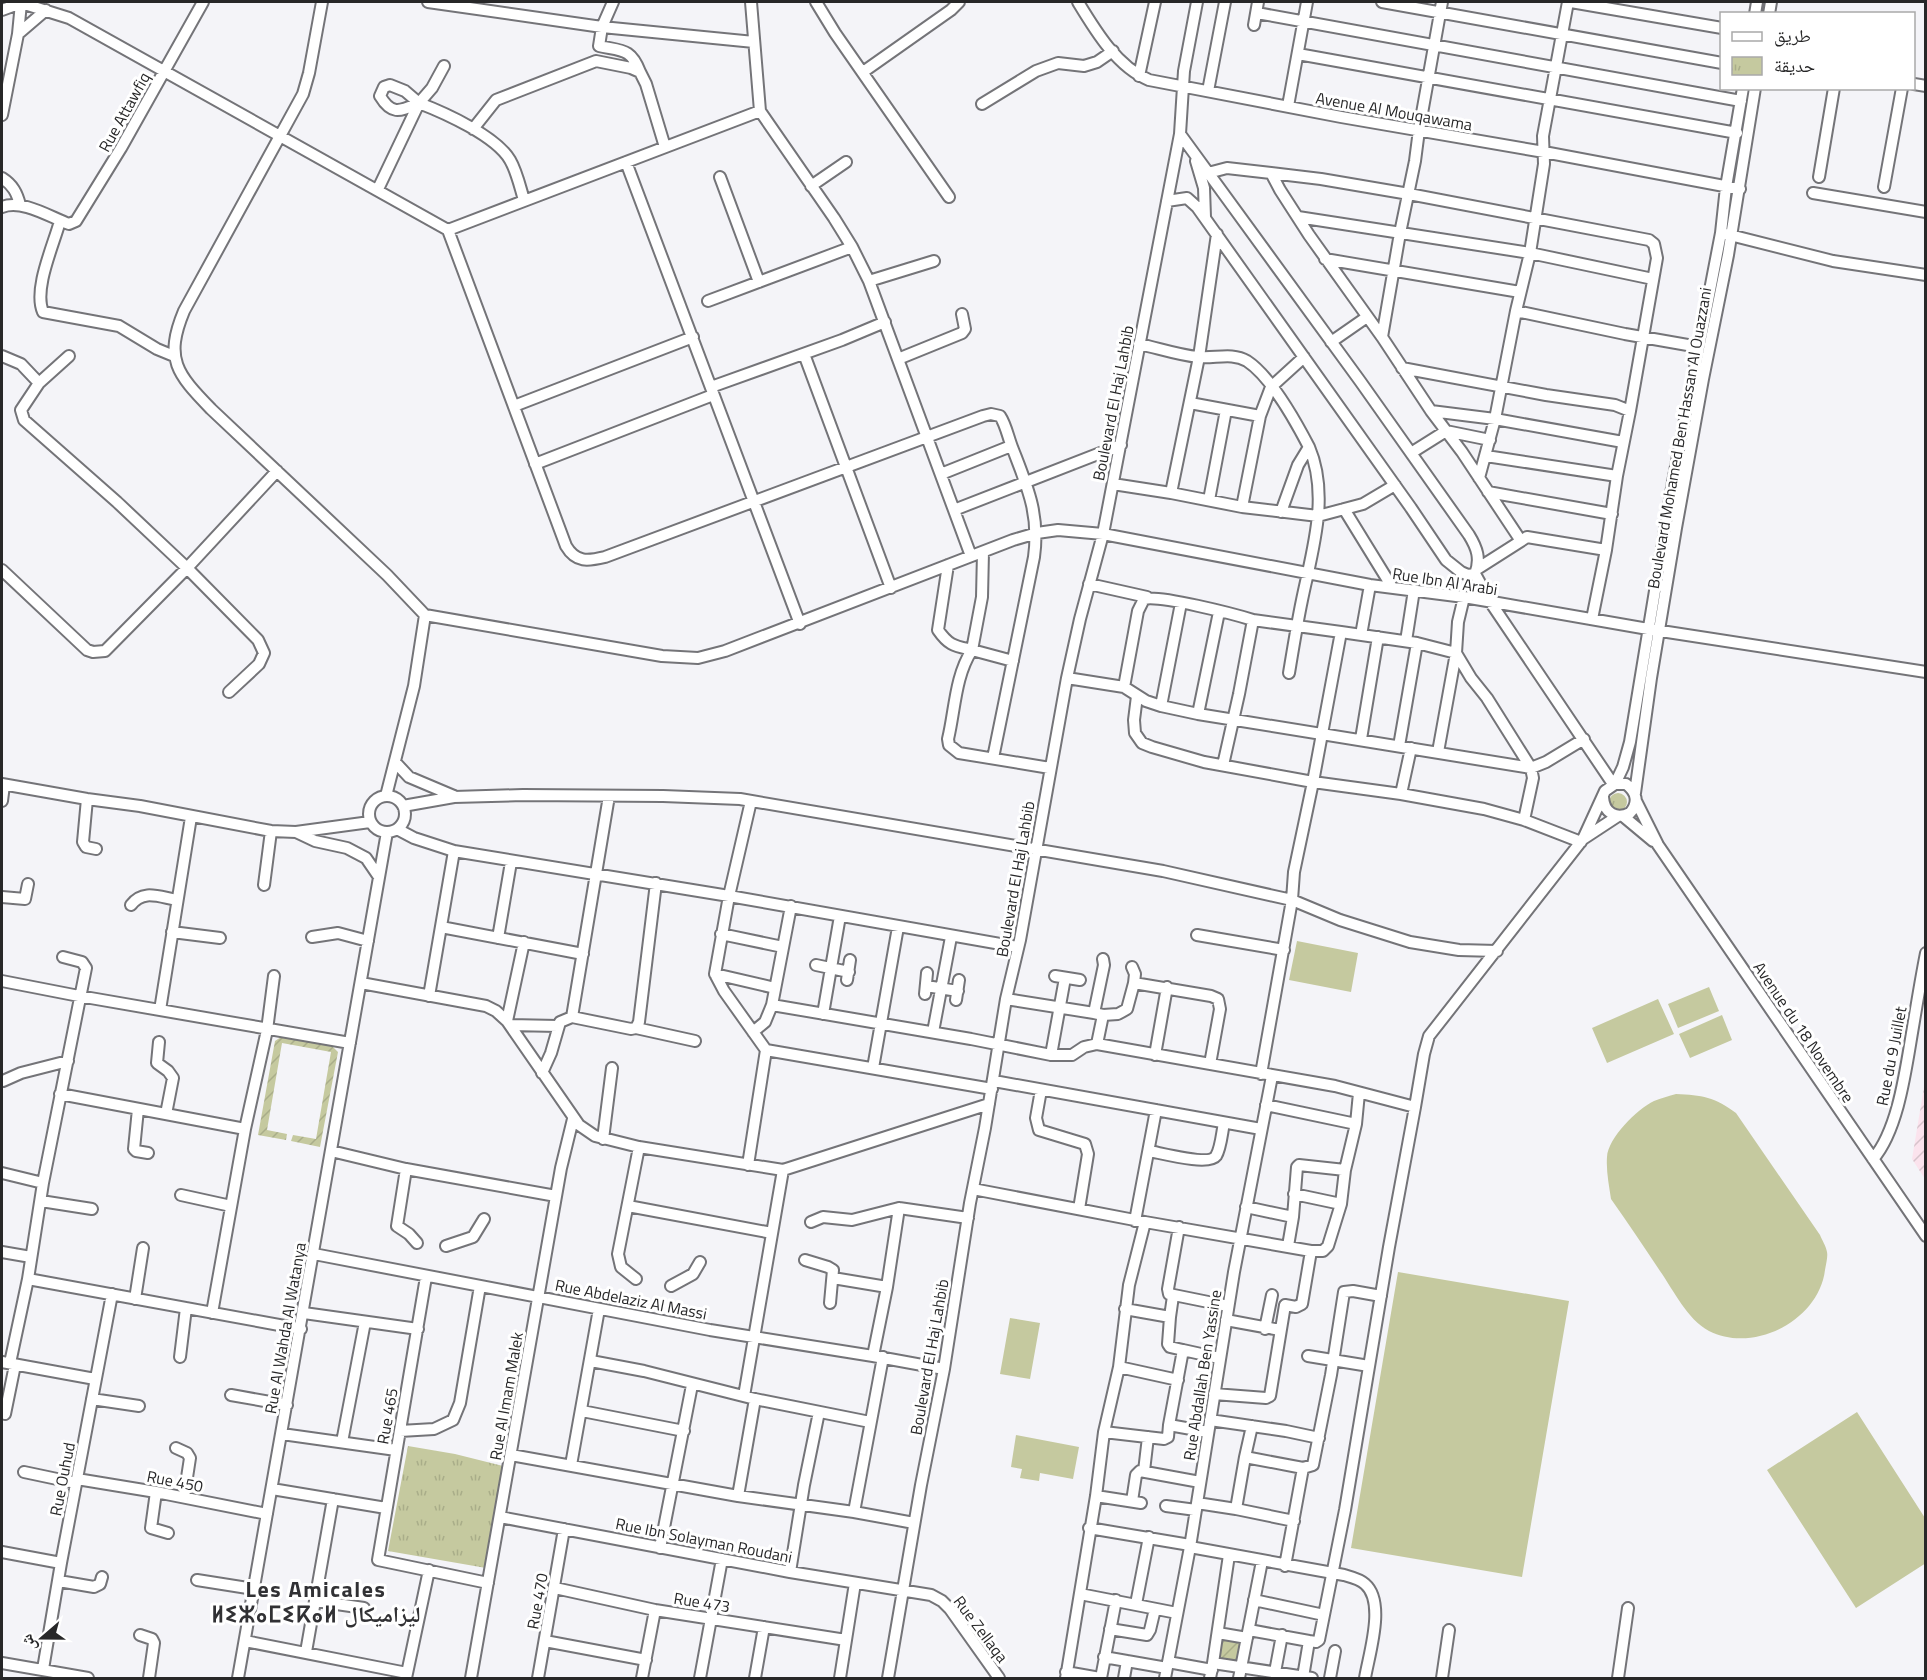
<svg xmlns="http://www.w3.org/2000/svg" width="1927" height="1680" font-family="'Titillium Web','Noto Naskh Arabic','Noto Sans Tifinagh',sans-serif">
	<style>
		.industrial { fill: url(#industrial-furrows) }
		.grass { fill: #c5c99f }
		.park { fill: url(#park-tufts) }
		.garden { fill: url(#garden-furrows) }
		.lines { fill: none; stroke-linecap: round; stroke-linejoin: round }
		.minor-casing { stroke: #747478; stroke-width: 14 }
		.minor { stroke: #fff; stroke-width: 10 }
		.labels { text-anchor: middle; stroke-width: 6; stroke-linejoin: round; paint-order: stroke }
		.street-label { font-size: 16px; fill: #272728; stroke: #fff }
		.district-label { font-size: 22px; font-weight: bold; letter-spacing: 1.5px; fill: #313134; stroke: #fff }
	</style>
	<defs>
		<pattern id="industrial-furrows" width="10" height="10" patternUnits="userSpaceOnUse" patternTransform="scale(1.5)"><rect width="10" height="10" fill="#fbe3ed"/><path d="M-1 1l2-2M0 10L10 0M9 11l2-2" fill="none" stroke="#d7c3cb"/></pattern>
		<pattern id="park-tufts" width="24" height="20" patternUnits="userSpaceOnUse" patternTransform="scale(1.5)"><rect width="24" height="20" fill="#c5c99f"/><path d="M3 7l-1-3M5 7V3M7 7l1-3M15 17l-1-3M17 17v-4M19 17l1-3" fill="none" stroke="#a9ad89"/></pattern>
		<pattern id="garden-furrows" width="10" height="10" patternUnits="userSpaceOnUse" patternTransform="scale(1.5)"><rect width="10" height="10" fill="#c5c99f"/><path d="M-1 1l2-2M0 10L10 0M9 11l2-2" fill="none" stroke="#a9ad89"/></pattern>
	</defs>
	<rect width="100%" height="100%" fill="#f4f4f8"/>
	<path class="industrial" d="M1925 1081 1926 1179H1925L1912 1159Z"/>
	<path class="grass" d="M1297 941 1358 953 1351 992 1289 980Z
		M1709 987 1719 1011 1678 1028 1668 1004Z
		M1658 999 1674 1034 1607 1063 1592 1028Z
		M1722 1015 1732 1040 1690 1058 1679 1034Z
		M1676 1094C1702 1095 1715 1097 1736 1113L1820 1235C1822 1240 1826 1246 1827 1252 1828 1257 1826 1264 1825 1270 1819 1320 1754 1354 1709 1331 1687 1319 1674 1291 1660 1271 1644 1247 1628 1223 1611 1199 1609 1185 1606 1171 1607 1157 1608 1138 1637 1109 1654 1101 1661 1098 1669 1096 1676 1094Z
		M1398 1272 1569 1301 1522 1577 1351 1548Z
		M1010 1318 1040 1323 1030 1379 1000 1374Z
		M1857 1412 1925 1518 1926 1563 1856 1608 1767 1470Z
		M1016 1435 1079 1447 1073 1479 1040 1473 1039 1481 1020 1478 1022 1469 1011 1467Z"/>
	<path class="park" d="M1609 802a9 9 0 1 1 18 0a9 9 0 1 1-18 0Z
		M408 1446 455 1454 503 1466 486 1568 388 1551Z"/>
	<path class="garden" d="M281 1037 332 1046 338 1052 320 1147 291 1141 293 1135 316 1139 331 1052 282 1043 267 1130 287 1134 286 1140 258 1135 275 1041Z
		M1221 1638 1241 1642 1236 1663 1217 1659Z"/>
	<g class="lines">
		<defs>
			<path id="minor" d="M18 2 69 18 448 230 566 546C576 563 588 561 605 557L983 416 991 414 1000 416C1006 425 1008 437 1012 447 1027 486 1040 514 1034 557L993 758
				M322 2 309 73 303 94 184 311C164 359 177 374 211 409L387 575 425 615 662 656 698 658 725 651 1013 540 1037 533 1058 530 1103 534 1370 585 1464 597 1648 629 1926 672
				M428 2 602 27 754 42
				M613 2 602 27 599 46C622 51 631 48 640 72
				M751 2 760 111 834 218 852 247 869 281 971 556
				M816 2 835 33 949 197
				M1078 2C1095 30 1117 67 1149 80L1341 117 1544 152 1740 189
				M1382 2 1722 63
				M1568 2 1543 136 1544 164 1530 253 1516 311 1625 334 1699 347
				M1571 2 1722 28
				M2 10 21 3
				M1257 13 1741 101
				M1755 14 1757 2
				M1769 14 1771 2
				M1254 25 1258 2
				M18 34 46 10
				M1298 54 1737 133
				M863 72 951 10 959 2
				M1139 76 1155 2
				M1914 84 1926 86
				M1208 91 1225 2
				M419 103C400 111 392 116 380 96L384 87 390 85 405 91 419 103 432 88 444 66
				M982 104 1036 71 1058 63 1084 66 1097 62 1113 51
				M1288 106 1307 2
				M2 115 18 34 21 3
				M473 129 496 100 596 61 631 68 640 72 646 84 665 147
				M1180 134 1360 381 1469 535C1477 548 1481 559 1475 574L1491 603 1613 784
				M1196 161 1204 188 1205 217
				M626 162 800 624
				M1208 173 1227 168 1271 173 1280 190 1309 235 1382 337 1431 411 1462 452 1521 541 1527 537 1606 550
				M1271 173 1321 179 1409 194 1649 240 1654 244 1657 258 1630 411
				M720 177 759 282
				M1819 177 1834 88
				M2 178C13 185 17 193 20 205
				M811 186 846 162
				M1884 187 1902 88
				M378 189 419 103C445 113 496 136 510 160 517 172 520 187 524 200
				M1813 193 1926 212
				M1167 201 1187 198 1197 207 1411 508 1446 560 1461 572 1468 575 1475 574
				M2 207C22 199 50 217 69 224L76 221 121 148 203 2
				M1298 217 1530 253 1653 279
				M60 221C54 244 33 289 43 312L119 326 157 349 174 356
				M448 230 760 111
				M1217 234 1199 357 1171 493 1242 507 1318 516 1363 504 1395 485
				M1726 234 1833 261 1926 275
				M1325 259 1520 292
				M869 281 934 261
				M708 301 852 247
				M1382 337 1400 233 1415 161 1419 130 1442 2
				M1331 342 1367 317
				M1139 344C1158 348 1178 355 1198 357 1214 359 1232 352 1247 361 1270 376 1296 422 1309 447L1298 465 1281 512
				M804 354 891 588
				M2 356 21 364 39 383
				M69 356 39 383 21 410 24 420 117 502 187 568 258 640 264 653 259 664 229 692
				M898 359 962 333 965 329 962 314
				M1402 368 1546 395 1615 405 1630 411 1617 476 1606 550 1592 619
				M711 387 842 340 885 322
				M1190 403 1260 416 1242 507
				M514 406 693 337
				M1431 411 1495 419 1623 442
				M1260 416 1271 387 1304 357
				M1411 453 1446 431 1490 440
				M1486 456 1617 476
				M535 464 713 395
				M941 474 1011 446
				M1479 478 1495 419 1516 311
				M1113 484 1171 493
				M1488 492 1612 514
				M1209 500 1226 410
				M1344 509 1392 587
				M954 510 1121 445
				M948 565 938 630C949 646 955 646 972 650L982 597 983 552
				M1477 569 1521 541
				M2 570 87 650 93 652 105 651 187 568 277 471
				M1089 584 1147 597
				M1181 603 1161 706 1198 714 1531 768 1546 762 1584 739
				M1253 620 1341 632
				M1361 635 1370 585
				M1406 641 1414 590
				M1013 661 972 650C955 676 955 710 948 739L949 745 959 753 1050 768
				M1289 673C1293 649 1297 624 1302 600 1312 551 1330 496 1309 447
				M1067 678 1124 687 1146 701 1161 706
				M1124 687 1138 611 1144 599C1160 595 1234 614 1253 620L1239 694 1223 765
				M1137 696 1134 720 1135 733 1142 743 1152 747 1204 762 1313 782 1401 794 1484 809 1524 820 1581 842
				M1198 714 1219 612
				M1361 739 1378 637
				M1399 746 1417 643
				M1438 752 1456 653 1458 622 1464 597
				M395 762 409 777 454 796
				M2 784 87 799 140 806 271 831 296 832 370 822
				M1615 784 1623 767 1630 742 1673 482 1721 233 1726 187 1743 88
				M1635 793 1651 678 1676 528 1703 379 1728 255 1755 88
				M1401 794 1411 748
				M369 814a18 18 0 1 1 36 0a18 18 0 1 1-36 0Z
				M386 796 414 686 425 615
				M87 799 83 842 86 847 96 849
				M2 801 4 785
				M1636 801 1658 845 1926 1236
				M403 806 454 797 523 795 663 796 740 799 1163 871 1292 900 1340 920 1410 942 1459 950 1497 951
				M1623 816 1653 841
				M397 829 414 838 454 851 729 896 1018 947
				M296 832 315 841 347 848 366 858 379 877
				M1583 839 1618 816
				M264 885 271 831
				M2 897 25 899 28 884
				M131 905C143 889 159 897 177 900
				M791 906 772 1005 971 1039 1051 1055H1072L1084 1047 1097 1044 1335 1086 1415 1107 1424 1054 1429 1036 1583 839 1605 791 1615 784H1626C1637 792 1639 803 1630 813 1616 820 1604 813 1603 797
				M441 927 583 954
				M172 932 220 938
				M721 934 783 947
				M1197 935 1284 950
				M312 937 338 933 368 941
				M498 938 511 862
				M816 965 849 972
				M1132 967 1135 974 1134 983 1211 996 1218 999 1220 1009 1210 1064
				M715 974 775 988
				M1055 976 1080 980
				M847 980 850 960
				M2 981 79 996 350 1043
				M361 983 486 1006 496 1011 507 1021 579 1125 595 1136 639 1147 783 1170 989 1104
				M926 986 958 991
				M925 994 927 973
				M429 996 454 851
				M1006 999 1094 1013
				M956 1000 959 980
				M160 1010 191 817
				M823 1014 840 916
				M1103 1015 1118 1014 1127 1009 1134 983
				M572 1017 631 1029 636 1028 639 1022 656 883
				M507 1021 524 942
				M510 1025 558 1026
				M636 1028 695 1041
				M753 1032 765 1022 772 1005
				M933 1032 951 937
				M159 1042 157 1063 168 1071 173 1078 166 1114
				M1097 1044 1103 1015 1094 1013 1104 965 1103 959
				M766 1050 992 1089
				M1051 1055 1065 978
				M1155 1055 1167 987
				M873 1068 898 927
				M542 1073 551 1053 560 1022 572 1017 609 796
				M1261 1074 1292 900 1294 872 1313 782 1341 632 1417 643 1456 653 1471 678 1487 698 1531 768 1533 778 1524 820
				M3 1081 21 1073 68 1061
				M994 1081 1261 1129
				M1041 1090 1036 1118 1039 1130 1085 1144 1088 1154 1079 1209
				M60 1094 245 1129
				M1266 1105 1356 1124
				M138 1109 134 1149 136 1151 148 1153
				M603 1139 612 1068
				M331 1151 406 1169 556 1196
				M1149 1151C1161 1153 1209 1166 1216 1156 1221 1148 1222 1132 1224 1123
				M1873 1159C1899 1129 1906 1067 1913 1027 1917 1003 1921 978 1926 953
				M748 1165 766 1050 724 991 715 974 729 896 751 801
				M406 1169 397 1226 409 1234 417 1243
				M2 1173 43 1183
				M973 1189 1145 1222 1311 1251 1302 1304 1296 1307 1285 1305 1270 1396 1266 1398 1214 1394
				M1294 1194 1341 1204
				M181 1195 231 1206
				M41 1201 92 1209
				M628 1206 772 1233
				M1246 1207 1293 1217
				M1135 1221 1156 1110
				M811 1222 823 1217 852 1220 899 1208 968 1218
				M1179 1227 1168 1289 1169 1294 1228 1306
				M446 1246 473 1237 484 1219
				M1288 1246 1293 1217 1297 1167 1299 1165 1345 1170
				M1311 1251H1323L1328 1246 1341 1204 1345 1170 1356 1124 1359 1093
				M2 1252 31 1257
				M314 1254 710 1330 873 1356 944 1369
				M805 1260 828 1267 833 1270 830 1303
				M426 1277 378 1560 488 1583
				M833 1278 887 1287
				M28 1279 301 1329
				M636 1279 621 1267 618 1254 639 1147
				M671 1286 693 1274 700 1262
				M135 1299 143 1248
				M1125 1309 1170 1317 1173 1296
				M212 1313 245 1129 267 1030 274 976
				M304 1313 418 1329
				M1170 1317 1168 1344 1170 1347 1183 1350
				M1226 1320 1280 1330
				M1265 1329 1272 1295
				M873 1356 887 1287 899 1208
				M1308 1356 1369 1366
				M180 1357 186 1308
				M591 1361 644 1371 755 1399 870 1422
				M2 1362 95 1379
				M10 1363 28 1279 43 1183 86 968 82 962 63 957
				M1119 1367 1178 1380
				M231 1395 287 1405
				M744 1396 783 1170
				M92 1399 139 1406
				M582 1411 684 1431
				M5 1414 15 1365
				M1210 1420 1286 1431 1319 1438
				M400 1431 434 1429 453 1420 460 1403 480 1286
				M1104 1432 1164 1439 1168 1437 1169 1425
				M1208 1432 1169 1425 1183 1350 1219 1358
				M282 1434 396 1450
				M342 1442 365 1322
				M176 1448 187 1453 190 1458 184 1497
				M511 1455 738 1496 854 1512 914 1523
				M1245 1457 1252 1426
				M571 1465 599 1309
				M1144 1471 1148 1437
				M24 1472 76 1483
				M77 1479 156 1492 267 1514
				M272 1489 386 1508
				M156 1492 151 1528 168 1533
				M738 1496 755 1399
				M1096 1496 1141 1503
				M1132 1501 1136 1475 1140 1471 1200 1482
				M1197 1503 1236 1509 1245 1457 1303 1468 1313 1465 1331 1375 1344 1292 1353 1291 1381 1296
				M1166 1506 1196 1510
				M1236 1509 1294 1521
				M854 1512 883 1357
				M500 1517 790 1572 931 1595 942 1601 950 1609 999 1678
				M1089 1528 1190 1545
				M1190 1547 1344 1575C1351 1577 1360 1579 1365 1584 1386 1602 1369 1654 1365 1678
				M660 1548 692 1385
				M2 1552 61 1563
				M1285 1566 1303 1468
				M790 1572 804 1485 819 1412
				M197 1580 254 1589
				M59 1581 94 1587 100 1584 102 1577
				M555 1588 655 1610 846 1640
				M1080 1594 1177 1613
				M1254 1600 1324 1615 1345 1510 1389 1247 1415 1107
				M316 1601 364 1608
				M1136 1604 1149 1537
				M1110 1629 1147 1635 1150 1630 1155 1609
				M1249 1630 1309 1641 1303 1677
				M1218 1633 1247 1638
				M140 1635 152 1639 154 1643 149 1678
				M245 1641 407 1673
				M545 1641 646 1660
				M1309 1641 1316 1642 1319 1640 1324 1615
				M306 1652 333 1499
				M1104 1657 1167 1668
				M1168 1662 1212 1670
				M2 1663 88 1678
				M1213 1663 1229 1555
				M43 1669 61 1563 112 1294
				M1066 1672 1100 1678
				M1275 1672 1282 1635
				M238 1678 387 832
				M406 1678 429 1570
				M471 1678 561 1168 573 1119
				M538 1678 564 1529
				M642 1678 655 1610
				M700 1678 722 1559
				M755 1678 764 1627
				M840 1678 855 1583
				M888 1678 921 1485 944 1369 970 1203 985 1128 1006 999 1020 940 1067 678 1080 619 1103 534 1180 134 1184 71 1197 2
				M1066 1678 1096 1496 1104 1432 1119 1367 1129 1285 1145 1222
				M1101 1678 1116 1600
				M1124 1678 1127 1661
				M1165 1678 1190 1547 1234 1272 1272 1076
				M1210 1678 1213 1663 1312 1678
				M1239 1678 1262 1561
				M1330 1678 1335 1651
				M1442 1678 1449 1630
				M1618 1678 1628 1608"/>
		</defs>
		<use href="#minor" class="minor-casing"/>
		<use href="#minor" class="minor"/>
	</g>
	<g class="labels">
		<g class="street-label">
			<text transform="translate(1394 111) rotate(10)" y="6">Avenue Al Mouqawama</text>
			<text transform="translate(124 112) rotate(-61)" y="6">Rue Attawfiq</text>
			<text transform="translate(1113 403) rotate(-79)" y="6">Boulevard El Haj Lahbib</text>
			<text transform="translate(1679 438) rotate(-80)" y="6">Boulevard Mohamed Ben Hassan Al Ouazzani</text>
			<text transform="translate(1445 581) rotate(9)" y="6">Rue Ibn Al Arabi</text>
			<text transform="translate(1015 879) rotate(-80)" y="6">Boulevard El Haj Lahbib</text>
			<text transform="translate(1804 1032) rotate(56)" y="6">Avenue du 18 Novembre</text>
			<text transform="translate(1891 1056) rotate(-79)" y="6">Rue du 9 Juillet</text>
			<text transform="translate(631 1299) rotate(11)" y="6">Rue Abdelaziz Al Massi</text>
			<text transform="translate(285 1328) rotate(-80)" y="6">Rue Al Wahda Al Watanya</text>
			<text transform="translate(929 1357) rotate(-80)" y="6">Boulevard El Haj Lahbib</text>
			<text transform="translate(1202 1375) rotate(-81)" y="6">Rue Abdallah Ben Yassine</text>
			<text transform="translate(506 1396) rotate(-80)" y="6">Rue Al Imam Malek</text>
			<text transform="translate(387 1416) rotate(-80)" y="6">Rue 465</text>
			<text transform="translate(62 1479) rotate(-79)" y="6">Rue Ouhud</text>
			<text transform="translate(175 1481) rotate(11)" y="6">Rue 450</text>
			<text transform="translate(704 1540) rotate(11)" y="6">Rue Ibn Solayman Roudani</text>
			<text transform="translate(537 1601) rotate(-80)" y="6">Rue 470</text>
			<text transform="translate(702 1602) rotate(9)" y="6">Rue 473</text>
			<text transform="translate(981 1629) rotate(53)" y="6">Rue Zellaqa</text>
		</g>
		<g class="district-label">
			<text x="316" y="1597">Les Amicales<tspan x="316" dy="25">ⵍⵉⵣⴰⵎⵉⴽⴰⵍ ليزاميكال</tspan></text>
		</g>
	</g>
	<rect width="1927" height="1680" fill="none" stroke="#272728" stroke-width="6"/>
	<rect x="1720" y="12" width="195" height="78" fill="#ffffff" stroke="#a9a9a9" stroke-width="1.5"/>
	<rect x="1732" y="32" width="30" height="9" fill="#ffffff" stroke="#a9a9a9" stroke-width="1.5"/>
	<text x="1774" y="42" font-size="18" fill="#272728">طريق</text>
	<rect x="1732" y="57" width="30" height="18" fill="url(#park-tufts)" stroke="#a9a9a9" stroke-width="1.5"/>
	<text x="1774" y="72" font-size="18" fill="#272728">حديقة</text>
	<g transform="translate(42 1638) rotate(250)" stroke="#ffffff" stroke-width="4.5" paint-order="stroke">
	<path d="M0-4.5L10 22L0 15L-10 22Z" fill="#272728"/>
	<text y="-9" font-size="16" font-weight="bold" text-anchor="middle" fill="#272728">ش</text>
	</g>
</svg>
